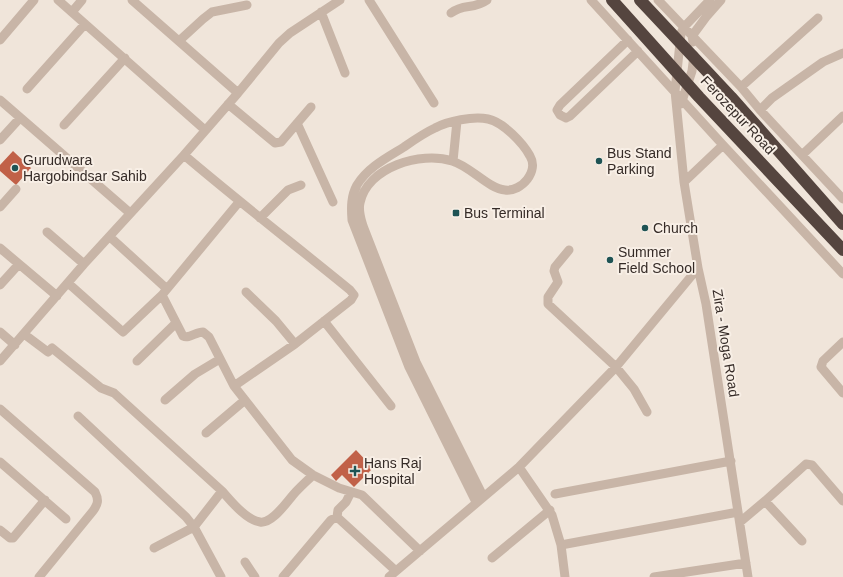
<svg xmlns="http://www.w3.org/2000/svg" width="843" height="577" font-family="Arial,sans-serif">
	<style>
		.building { fill: #c16148 }
		.lines { fill: none; stroke-linecap: round; stroke-linejoin: round }
		.minor { stroke: #c8b5a7; stroke-width: 9 }
		.highway-bridge { stroke: #55453f; stroke-width: 12 }
		.poi-dot { fill: #1e5354; stroke: #f8efe6; stroke-width: 1.5 }
		.labels { text-anchor: middle; stroke-width: 4; stroke-linejoin: round; paint-order: stroke }
		.street-label { font-size: 14px; fill: #352b27; stroke: #f8efe6 }
		.poi-label { font-size: 14px; fill: #352b27; stroke: #f8efe6; text-anchor: start }
	</style>
	<rect width="100%" height="100%" fill="#f0e5da"/>
	<path class="building" d="M13 151 31 168 16 185 0 171V165Z
		M356 450 373 468 354 487 342 475 336 481 331 475Z"/>
	<g class="lines">
		<path class="minor" d="M58 0 205 130
			M132 0 238 93
			M369 0 434 103
			M591 0 723 145 843 274
			M658 0 741 87 760 110 843 199
			M710 0 684 27 681 33 675 91 684 182 698 268 706 304 748 577
			M72 12 82 0
			M321 12 345 73
			M451 13C464 3 473 10 487 0
			M0 40 34 0
			M628 40 560 105 557 110 560 115 566 118 570 116 638 51
			M179 41 203 19 212 12 247 5
			M693 42 692 36 706 17 721 0
			M741 87 818 18
			M27 89 85 24
			M0 100 130 213
			M228 104 275 143 281 142 311 107
			M681 104 692 71 694 55
			M760 110 772 98 823 62 843 53
			M297 123 333 202
			M64 125 125 58
			M0 140 20 118
			M184 155C238 201 295 245 350 290L354 295 351 300 295 344 234 386 292 460 313 475 339 488 362 495 420 551
			M802 155 843 116
			M453 161 457 121
			M684 182 723 145
			M0 207 16 189
			M260 218 288 190 301 185
			M47 232 84 264
			M110 237 167 289
			M0 248 57 296
			M569 250 555 267 554 271 558 282 548 297V304L616 367 634 389 647 412
			M68 283 123 332 162 295
			M0 285 19 264
			M246 292 276 321 295 344
			M324 321 391 406
			M0 332 15 345
			M24 334 48 352 52 348 101 388 114 393 222 491 194 527 221 577
			M843 342 823 361 821 367 843 393
			M0 361 84 264 184 155 238 93 279 43 290 33 340 0
			M137 361 176 323
			M234 386 209 337 203 332C196 332 189 339 183 336L162 295 239 202
			M165 400 195 374 220 359
			M0 409 95 492C99 500 98 504 93 511L39 577
			M78 416 186 517 194 527 154 548
			M206 433 245 400
			M0 462 66 519
			M519 467 552 515 561 545 565 577
			M222 491C231 501 246 520 260 522 272 524 286 503 293 495 299 488 306 482 313 475
			M555 494 731 461
			M765 501 802 541
			M476 502 409 367 352 220C351 207 351 196 357 185 368 167 388 157 404 147 414 140 424 133 435 128 448 121 473 116 488 119 503 122 523 143 530 156 539 171 522 192 505 190 489 189 470 166 452 161 421 151 367 167 360 203 358 211 361 219 363 226L416 362 483 496
			M337 517 396 571
			M337 517 338 510 346 502 351 492
			M740 522 765 501 806 464 812 465 843 501
			M0 530 10 538H13L45 500
			M561 545 738 512
			M492 558 550 510
			M245 562 255 577
			M283 577 331 520 337 517
			M389 577 519 467 616 367 698 268
			M654 577 746 563"/>
		<path class="highway-bridge" d="M612 0 699 97 843 250
			M640 0 731 97 843 224"/>
	</g>
	<g class="poi-dot">
		<circle cx="599" cy="161" r="4"/>
		<circle cx="15" cy="168" r="4"/>
		<rect x="452" y="209" width="8" height="8" rx="2"/>
		<circle cx="645" cy="228" r="4"/>
		<circle cx="610" cy="260" r="4"/>
		<path d="M353 465h4v4h4v4h-4v4h-4v-4h-4v-4h4z"/>
	</g>
	<g class="labels">
		<g class="street-label">
			<text transform="translate(738 115) rotate(47)" y="5">Ferozepur Road</text>
			<text transform="translate(726 343) rotate(81)" y="5">Zira - Moga Road</text>
		</g>
		<g class="poi-label">
			<text x="607" y="158">Bus Stand<tspan x="607" dy="16">Parking</tspan></text>
			<text x="23" y="165">Gurudwara<tspan x="23" dy="16">Hargobindsar Sahib</tspan></text>
			<text x="464" y="218">Bus Terminal</text>
			<text x="653" y="233">Church</text>
			<text x="618" y="257">Summer<tspan x="618" dy="16">Field School</tspan></text>
			<text x="364" y="468">Hans Raj<tspan x="364" dy="16">Hospital</tspan></text>
		</g>
	</g>
</svg>
